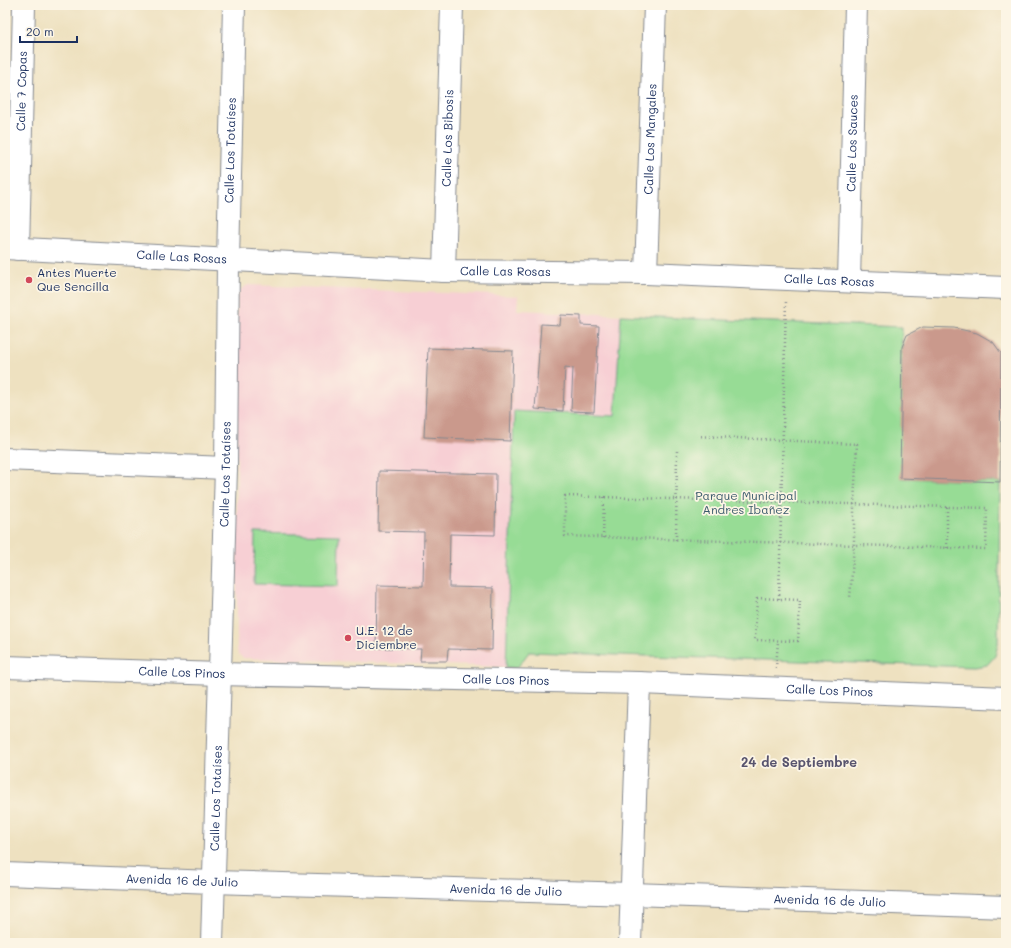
<svg xmlns="http://www.w3.org/2000/svg" width="1011" height="948" font-family="Mali,sans-serif">
	<style>
		.built { fill: #f7cfd4 }
		.green { fill: #97dc95; stroke: #59867a }
		.building { fill: #ca998c }
		.lines { fill: none; stroke-linecap: round; stroke-linejoin: round }
		.minor-casing { stroke: #84888f; stroke-width: 24 }
		.path { stroke: #84888f; stroke-width: 2.5; stroke-dasharray: 1 3; stroke-linecap: butt }
		.minor { stroke: #fff; stroke-width: 22 }
		.poi-dot { fill: #d1495b; stroke: #fcf5e5; stroke-width: 1.5 }
		.labels { text-anchor: middle; stroke-width: 3.5; stroke-linejoin: round; paint-order: stroke }
		.street-label { font-size: 12px; fill: #1b2f5e; stroke: #fcf5e5 }
		.poi-label { font-size: 12px; fill: #1b2f5e; stroke: #fcf5e5; text-anchor: start }
		.park-label { font-size: 12px; fill: #3a5a6c; stroke: #fcf5e5 }
		.neighbourhood-label { font-size: 13px; font-weight: bold; fill: #58546e; stroke: #fcf5e5 }
	</style>
	<rect width="100%" height="100%" fill="#fcf5e5"/>
	<filter id="ink" filterUnits="userSpaceOnUse"><feTurbulence type="fractalNoise" baseFrequency=".025" numOctaves="2"/><feDisplacementMap in="SourceGraphic" scale="8" xChannelSelector="R" yChannelSelector="G"/><feConvolveMatrix kernelMatrix="1 2 1 2 8 2 1 2 1" color-interpolation-filters="sRGB"/></filter>
	<filter id="wash" filterUnits="userSpaceOnUse"><feTurbulence type="fractalNoise" baseFrequency=".012" numOctaves="4" result="noise"/><feDisplacementMap in="SourceGraphic" scale="16" xChannelSelector="R" yChannelSelector="G"/><feGaussianBlur stdDeviation="0.9" result="paint"/><feColorMatrix in="noise" values="0 0 0 0 0 0 0 0 0 0 0 0 0 0 0 0 0 1.4 0 .05"/><feComposite in="paint" operator="in"/></filter>
	<g filter="url(#wash)">
		<rect width="100%" height="100%" fill="#eee1c0"/>
		<path class="built" d="M248 285 518 296 517 310 621 315 615 416 514 412 506 667 243 658 238 654 237 647V299L240 290Z"/>
		<path class="green" d="M621 315 698 319 902 327 901 478 1000 482 998 644 995 656 987 665 974 667 529 652 517 668 506 667 514 411 615 416Z
			M255 533 339 535 338 586 254 584Z"/>
		<g id="blocks">
			<path class="building" d="M561 315 581 316V325L599 326 594 412 571 411 573 368 565 367 563 411 535 409 541 324 560 325Z
				M923 327 954 328 977 333 993 342 1001 353 1000 482 900 478 902 347 907 335Z
				M428 348 513 351 510 441 424 437Z
				M379 471 496 474 495 535 450 534 449 587 493 588 492 650 448 649 447 661H420L421 649 376 648 377 585 423 586 424 532 378 531Z"/>
		</g>
	</g>
	<g filter="url(#ink)">
		<use href="#blocks" fill-opacity="0" stroke="#84888f" stroke-width="1"/>
		<g class="lines">
			<defs>
				<g id="minor">
					<path id="s1" d="M5 248 444 271 646 273 1006 288"/>
					<path id="s2" d="M18 249 24 5"/>
					<path id="s3" d="M444 271 452 5"/>
					<path id="s4" d="M646 273 655 5"/>
					<path id="s5" d="M849 281 856 5"/>
					<path d="M5 459 226 468"/>
					<path id="s6" d="M5 667 220 674 639 683 1006 698"/>
					<path id="s7" d="M5 874 213 882 632 894 1006 907"/>
					<path id="s8" d="M212 943 226 468 228 261 234 5"/>
					<path d="M630 943 639 683"/>
				</g>
			</defs>
			<use href="#minor" class="minor-casing"/>
			<path class="path" d="M697 436 857 444 854 504V545L850 598
				M565 496 987 508 986 549 565 536Z
				M947 507V548
				M603 538 604 497
				M676 540 677 448
				M757 598 800 600 798 641 755 640Z
				M779 599 786 299
				M776 668 778 641"/>
			<use href="#minor" class="minor"/>
		</g>
	</g>
	<g class="poi-dot">
		<circle cx="29" cy="280" r="4"/>
		<circle cx="348" cy="638" r="4"/>
	</g>
	<g class="labels">
		<g class="street-label">
			<text dy="4" stroke="none"><textPath href="#s2" startOffset="158">Calle 7 Copas</textPath></text>
			<text dy="4" stroke="none"><textPath href="#s3" startOffset="133">Calle Los Bibosis</textPath></text>
			<text dy="4" stroke="none"><textPath href="#s4" startOffset="134">Calle Los Mangales</textPath></text>
			<text dy="4" stroke="none"><textPath href="#s5" startOffset="138">Calle Los Sauces</textPath></text>
			<text dy="4" stroke="none"><textPath href="#s8" startOffset="793">Calle Los Totaíses</textPath></text>
			<text dy="4" stroke="none"><textPath href="#s1" startOffset="177">Calle Las Rosas</textPath></text>
			<text dy="4" stroke="none"><textPath href="#s1" startOffset="501">Calle Las Rosas</textPath></text>
			<text dy="4" stroke="none"><textPath href="#s1" startOffset="825">Calle Las Rosas</textPath></text>
			<text dy="4" stroke="none"><textPath href="#s8" startOffset="469">Calle Los Totaíses</textPath></text>
			<text dy="4" stroke="none"><textPath href="#s6" startOffset="177">Calle Los Pinos</textPath></text>
			<text dy="4" stroke="none"><textPath href="#s6" startOffset="501">Calle Los Pinos</textPath></text>
			<text dy="4" stroke="none"><textPath href="#s6" startOffset="825">Calle Los Pinos</textPath></text>
			<text dy="4" stroke="none"><textPath href="#s8" startOffset="145">Calle Los Totaíses</textPath></text>
			<text dy="4" stroke="none"><textPath href="#s7" startOffset="177">Avenida 16 de Julio</textPath></text>
			<text dy="4" stroke="none"><textPath href="#s7" startOffset="501">Avenida 16 de Julio</textPath></text>
			<text dy="4" stroke="none"><textPath href="#s7" startOffset="825">Avenida 16 de Julio</textPath></text>
		</g>
		<g class="poi-label">
			<text x="37" y="277">Antes Muerte<tspan x="37" dy="14">Que Sencilla</tspan></text>
			<text x="356" y="635">U.E. 12 de<tspan x="356" dy="14">Diciembre</tspan></text>
		</g>
		<g class="park-label">
			<text x="746" y="500">Parque Municipal<tspan x="746" dy="14">Andres Ibañez</tspan></text>
		</g>
		<g class="neighbourhood-label">
			<text x="799" y="767">24 de Septiembre</text>
		</g>
	</g>
	<rect width="1011" height="948" fill="none" stroke="#fcf5e5" stroke-width="20"/>
	<path d="M20 36v6h57v-6" fill="none" stroke="#1b2f5e" stroke-width="2"/>
	<text x="26" y="36" font-size="12" fill="#1b2f5e" stroke="#fcf5e5" stroke-width="3" paint-order="stroke">20 m</text>
</svg>
